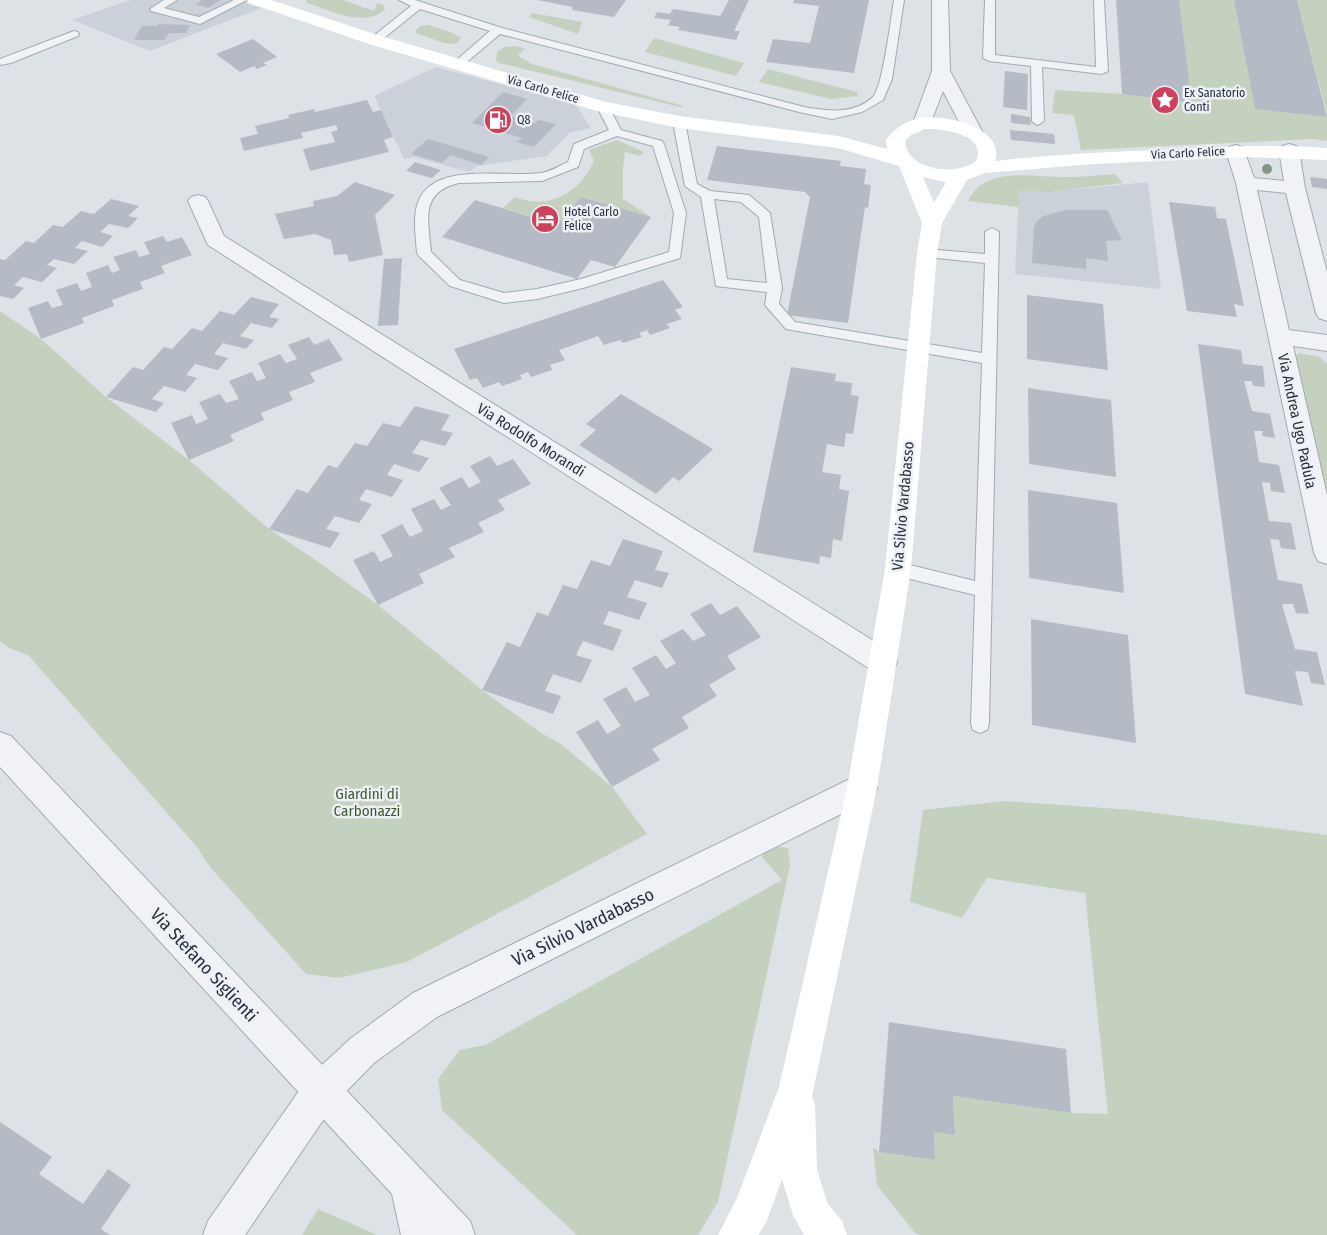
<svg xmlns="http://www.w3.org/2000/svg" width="1327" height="1235" font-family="'Fira Sans Condensed',sans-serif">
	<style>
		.built { fill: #cbd1d9 }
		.green { fill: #c4d1be }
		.building { fill: #b5bbc4 }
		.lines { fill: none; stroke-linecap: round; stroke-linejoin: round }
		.service-casing { stroke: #a3a9b1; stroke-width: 2 }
		.minor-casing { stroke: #a3a9b1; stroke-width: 2 }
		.tertiary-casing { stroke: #a3a9b1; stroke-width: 2 }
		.service { fill: #f0f2f6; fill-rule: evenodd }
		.minor { fill: #f0f2f6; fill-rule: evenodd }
		.tertiary { fill: #f0f2f6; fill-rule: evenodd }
		.secondary { fill: #fff; fill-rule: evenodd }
		.tree { fill: #859785 }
		.labels { text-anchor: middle; stroke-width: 5; stroke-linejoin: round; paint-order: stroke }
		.far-street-label { font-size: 12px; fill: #27303e; stroke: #edf0f5 }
		.far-poi-label { font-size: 12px; fill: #27303e; stroke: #edf0f5; text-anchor: start }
		.street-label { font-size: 15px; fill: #27303e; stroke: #edf0f5 }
		.park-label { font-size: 15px; fill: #3d5a34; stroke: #edf0f5 }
		.near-street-label { font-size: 18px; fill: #27303e; stroke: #edf0f5 }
	</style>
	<rect width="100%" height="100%" fill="#dde2e7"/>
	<path class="built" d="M130 0H236L261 8 150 51 72 20Z
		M436 67 575 104 591 128 569 133 547 156 477 166 469 172 414 157 404 159 374 96Z
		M1148 182 1161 289 1015 274 1019 191 1049 192Z"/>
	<path class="green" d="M306 0H343L374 11 377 3 383 5 385 9C365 29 330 10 307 3Z
		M1179 0H1234L1255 108 1327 117V141L1313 139 1081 150 1074 115 1052 113 1055 90 1122 94 1192 103Z
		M1297 0H1327V114Z
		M532 13 582 22 578 34 529 17Z
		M429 25 453 33 461 38 456 44 444 43 416 33V30L420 26Z
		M654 38 744 63 736 76 645 52Z
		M514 46 525 48 518 56 532 64 680 105 684 108 516 67 499 63 496 60 497 52 504 47Z
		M768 69 857 92 858 96 831 99 759 82Z
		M617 140 644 152 640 156 625 152 623 167V199L651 217 581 197 558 225 503 208 515 197C549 211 580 192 594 161L589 150Z
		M1115 174 1123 183 1049 192 1019 191V207L968 201C987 164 1034 178 1068 177 1083 177 1099 175 1115 174Z
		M0 311 41 339 106 397 189 460 269 529 320 563 378 605 482 690 541 733 561 744 612 787 647 834 407 962 339 978 306 974 210 867 197 847 29 656C19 650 8 650 0 641Z
		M1299 353 1320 357 1327 364V495L1321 489 1295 357Z
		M1005 801 1132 810 1327 835V1235H920L914 1232 877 1185 873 1147 879 1152 935 1160 934 1132 955 1135 953 1096 1071 1113 1108 1114 1085 893 987 878 962 918 910 902 923 810Z
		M769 845 788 848 790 865 718 1202 698 1235H577L442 1110 438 1079 460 1050 485 1045 782 880 762 857Z
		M318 1209 375 1234V1235H302Z"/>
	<path class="building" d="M202 0H221L208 8 196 4Z
		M537 0H626L614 17 572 10 573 7Z
		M729 0H749L734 31H740L736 40 678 30 680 27 668 25 671 20 654 18 657 12 670 14 673 9 720 16Z
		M794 0H869L854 73 766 62 773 39 810 43 819 6 793 3Z
		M1116 0H1179L1192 103 1122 94Z
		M1234 0H1297L1327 117 1255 109Z
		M158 24 190 25 186 33H169L164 40H134L142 26H157Z
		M253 39 277 57 263 63 267 65 257 69 254 66 240 72 216 54Z
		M1005 71 1028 74 1027 110 1003 107Z
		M503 92 527 99 511 116 535 123 538 120 556 124 534 147 517 142 522 138 472 123Z
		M367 100 373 112 381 110 393 137 384 140 389 152 310 171 303 149 335 142 331 132 338 130 336 125 301 133 303 138 244 151 240 138 258 134 255 126 289 118 288 115 314 109 315 112Z
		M1011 114 1030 117 1031 125 1011 123Z
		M1010 130 1054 134 1055 144 1011 140Z
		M428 139 489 157 481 165 450 155 442 163 411 154Z
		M717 146 841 161 840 166 866 169 864 184 871 185 868 208 865 207 848 323 787 315 810 197 805 192 707 180Z
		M415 162 441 170 432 178 406 171Z
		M1310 177 1327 179V189L1312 187Z
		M355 182 395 195 375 215 383 255 349 262 347 254 334 255 331 240 315 234 284 239 275 214 314 206 313 201 337 196Z
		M581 197 651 217 615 267 591 260 577 279 442 237 475 200 558 225Z
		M111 199 139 206 128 216 138 218 128 228 109 224 100 232 113 236 102 247 82 241 75 248 88 251 74 264 54 259 47 265 57 268 42 282 23 277 14 285 24 288 13 299 0 296V259L5 260 26 241 34 243 53 225 63 227 81 211 94 214Z
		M1169 202 1215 207 1217 218 1226 219 1244 306 1234 304 1237 317 1187 311Z
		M1065 210H1107L1122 240 1106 241 1108 261 1086 258V269L1032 263 1034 227 1038 220 1044 216Z
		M163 236 167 242 182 237 192 255 161 266 165 273 140 282 143 289 112 300 114 306 82 318 84 323 41 339 28 308 48 301 52 308 63 305 56 290 77 283 81 291 92 287 86 273 108 265 112 273 120 270 113 257 136 250 139 257 150 254 144 242Z
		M402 258 398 325 378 326 384 259Z
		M663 280 683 307 675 310 682 319 667 324 670 328 650 335 647 330 639 333 642 337 623 343 620 340 604 345 598 336 568 347 559 350 565 360 550 365 552 370 531 377 528 372 520 375 522 379 502 386 499 382 483 388 477 378 470 380 454 349Z
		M1027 295 1103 304 1108 370 1027 359Z
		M251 297 279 304 269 317 279 319 272 328 251 323 240 336 254 340 246 349 223 343 214 354 228 358 218 370 195 364 186 375 197 378 185 392 164 386 152 399 164 403 156 412 106 397 133 367 143 370 164 347 172 349 192 328 202 331 220 311 234 315Z
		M309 337 314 345 329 339 343 360 310 373 315 382 289 392 293 400 261 413 264 420 230 435 234 441 189 460 171 423 192 415 196 424 208 419 199 402 220 394 226 403 239 399 229 381 252 372 257 381 266 378 258 363 280 354 286 363 297 359 288 345Z
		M1198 344 1241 350 1243 364 1263 366 1265 387 1253 386 1252 381H1244L1252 411 1270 414 1275 438 1262 436 1263 431H1254L1259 462 1279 465 1285 493 1271 491 1270 483 1262 482 1269 521 1291 523 1296 550 1281 548 1279 540 1270 539 1278 580 1302 584 1309 614 1296 613 1293 604H1282L1295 649 1317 652 1325 685 1311 683 1308 672 1295 671 1303 706 1245 694Z
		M791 367 836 374 835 381 852 383 851 395 859 396 853 434 846 433 844 447 827 444 822 472 841 475 839 489 849 491 842 541 833 539 831 558 820 556 819 564 753 552Z
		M1028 388 1111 400 1116 477 1029 464Z
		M621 394 713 449 679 481 673 477 656 494 579 445 596 430 586 424Z
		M415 406 450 415 441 430 453 433 445 446 421 440 412 453 429 458 419 472 394 464 387 475 403 480 392 497 366 489 359 500 372 504 359 523 335 516 326 529 340 533 330 548 269 529 297 489 308 493 328 465 337 468 355 443 367 446 383 423 400 427Z
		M490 456 497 466 513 459 531 484 498 500 505 510 478 523 484 532 449 548 455 557 419 574 424 583 378 605 353 560 374 551 380 562 393 556 381 535 402 524 410 537 423 531 411 509 434 499 441 510 451 505 439 488 462 477 469 488 481 482 470 466Z
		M1028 490 1117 503 1124 593 1029 578Z
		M623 539 663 551 655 570 669 573 662 588 635 580 627 597 647 603 639 620 609 611 603 624 622 630 613 651 583 641 576 655 592 660 581 683 553 674 545 691 561 696 553 714 482 690 507 642 520 647 537 612 548 616 563 585 577 589 591 560 610 566Z
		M711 603 720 615 737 606 761 637 727 656 736 669 709 685 717 696 682 717 689 728 652 749 660 760 612 787 576 732 598 720 607 734 621 726 603 699 626 687 635 702 650 695 632 668 656 655 666 669 676 663 660 641 683 629 693 641 706 635 690 614Z
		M1031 619 1128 635 1136 743 1032 725Z
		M889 1022 1066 1049 1071 1113 953 1096 955 1135 934 1132 935 1160 879 1152Z
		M0 1122 52 1157 39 1174 83 1204 108 1169 131 1185 101 1229 110 1235H0Z"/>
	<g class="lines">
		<defs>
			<path id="service" d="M164 0H177L164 8 199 17 234 0H247L200 24 151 11 150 9Z
				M399 0H415L502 28 804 107C827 111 854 115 873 97 883 87 891 17 894 0H904L892 79 883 100 862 112 832 119 799 112 500 34 461 67H453L451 65 453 63 490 31 420 9 379 42H371L370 40 371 38 411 6Z
				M985 0H995V55L1096 67 1094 0H1104L1108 71 1102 74 1042 67 1044 121 1038 125 1034 123 1032 121 1031 66 989 61 983 58Z
				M74 31 78 32 79 34 78 36 11 63 0 65V59Z
				M603 104 609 107 621 130 662 141 664 144 686 213 680 258 583 288 537 299 504 303 450 286 419 256 417 253C416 237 412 215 419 200 436 161 506 178 540 173 550 172 559 166 568 162L574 144 609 130 597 107ZM617 136 653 146 674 213 669 252 581 279 537 289 504 293 460 280 431 252C428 219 420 192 459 183L542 181 578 167 584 149Z
				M679 118 685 122 697 184 710 191 749 195 770 213 782 288 779 304 795 322 982 353 985 263 927 257 922 256 920 253 922 250 927 249 985 254V232L992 228 999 232 989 724 987 730 980 733 973 730 971 724 975 595 898 576 892 574 890 569 892 564 898 562 975 581 982 363 786 329 765 305 767 292 716 286 701 197 685 186 673 122ZM714 199 741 202 759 217 767 283 727 279Z"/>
			<path id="minor" d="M932 0H948L950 71 983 133 981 137 974 139 967 137 943 91 929 127 922 129 915 127 913 123 932 71Z
				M1289 144 1296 146 1299 150 1305 188 1327 272V321L1319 318 1316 313 1286 193 1257 190 1289 330 1327 335V351L1293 346 1327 495V564L1318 561 1314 553 1236 183 1226 151 1229 147 1236 145 1243 147 1254 178 1284 181 1279 150 1282 146Z
				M198 195 205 197 208 201 224 236 893 653 897 662 893 671 883 674 873 671 208 245 188 201 191 197Z
				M862 773 873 778 877 788 873 798 437 1017 374 1063 334 1104 245 1235H203L208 1221 308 1078 350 1039 413 993Z"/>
			<path id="tertiary" d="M0 732 11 736 470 1221 475 1235H401L392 1194 0 767Z"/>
		</defs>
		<use href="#service" class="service-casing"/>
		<use href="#minor" class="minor-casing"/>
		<use href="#tertiary" class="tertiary-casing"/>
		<use href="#service" class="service"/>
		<use href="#minor" class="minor"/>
		<use href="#tertiary" class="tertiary"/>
		<path class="secondary" d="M247 0H271L381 36 606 102 679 116 839 136 887 149 886 140C895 128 907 120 921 118 944 114 1006 127 995 161 1048 155 1102 152 1155 150 1213 147 1270 144 1327 148V160L1245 157 1094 164 985 173 967 180 942 223 937 253 911 569 877 788 812 1096 815 1104 817 1170 828 1204 842 1221 847 1235H804L793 1215 782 1179 766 1223 758 1235H718L737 1198 779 1087 847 788 885 569 917 253 922 223 899 166 838 148 679 128 597 111 369 44 249 3ZM925 129C941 128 988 134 976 161 956 177 906 170 905 141L911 135ZM923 177 946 182 934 203Z"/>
	</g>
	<circle class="tree" cx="1267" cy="169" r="5"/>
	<defs>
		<symbol id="sight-disc" viewBox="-11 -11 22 22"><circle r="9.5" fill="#ce415b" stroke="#edf0f5"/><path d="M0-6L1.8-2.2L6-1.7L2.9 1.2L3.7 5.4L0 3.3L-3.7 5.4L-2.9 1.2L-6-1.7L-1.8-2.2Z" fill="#fff"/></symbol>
		<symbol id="fuel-disc" viewBox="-11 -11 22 22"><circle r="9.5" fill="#ce415b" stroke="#edf0f5"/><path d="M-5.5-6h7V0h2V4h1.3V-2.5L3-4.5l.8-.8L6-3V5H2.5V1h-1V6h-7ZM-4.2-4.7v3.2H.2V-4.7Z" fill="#fff"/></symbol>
		<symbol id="hotel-disc" viewBox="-11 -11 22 22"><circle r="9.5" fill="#ce415b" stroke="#edf0f5"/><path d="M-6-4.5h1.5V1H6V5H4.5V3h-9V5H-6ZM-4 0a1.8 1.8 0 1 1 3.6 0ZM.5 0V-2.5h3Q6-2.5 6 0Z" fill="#fff"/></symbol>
	</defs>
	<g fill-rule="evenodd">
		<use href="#sight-disc" x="1149" y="84" width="32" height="32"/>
		<use href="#fuel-disc" x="482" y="104" width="32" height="32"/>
		<use href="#hotel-disc" x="529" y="203" width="32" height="32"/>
	</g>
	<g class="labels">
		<g class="far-street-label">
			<text transform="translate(543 89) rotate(16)" y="4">Via Carlo Felice</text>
			<text transform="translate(1188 153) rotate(-3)" y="4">Via Carlo Felice</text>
		</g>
		<g class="far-poi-label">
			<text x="1184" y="97">Ex Sanatorio<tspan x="1184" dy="14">Conti</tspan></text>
			<text x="517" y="124">Q8</text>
			<text x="564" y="216">Hotel Carlo<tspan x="564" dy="14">Felice</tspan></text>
		</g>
		<g class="street-label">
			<text transform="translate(1297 421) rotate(78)" y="5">Via Andrea Ugo Padula</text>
			<text transform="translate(531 440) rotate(32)" y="5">Via Rodolfo Morandi</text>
			<text transform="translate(903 506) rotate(-85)" y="5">Via Silvio Vardabasso</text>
		</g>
		<g class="park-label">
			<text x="367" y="799">Giardini di<tspan x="367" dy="17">Carbonazzi</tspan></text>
		</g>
		<g class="near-street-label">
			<text transform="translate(583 927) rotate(-26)" y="6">Via Silvio Vardabasso</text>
			<text transform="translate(204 965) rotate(47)" y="6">Via Stefano Siglienti</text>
		</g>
	</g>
</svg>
